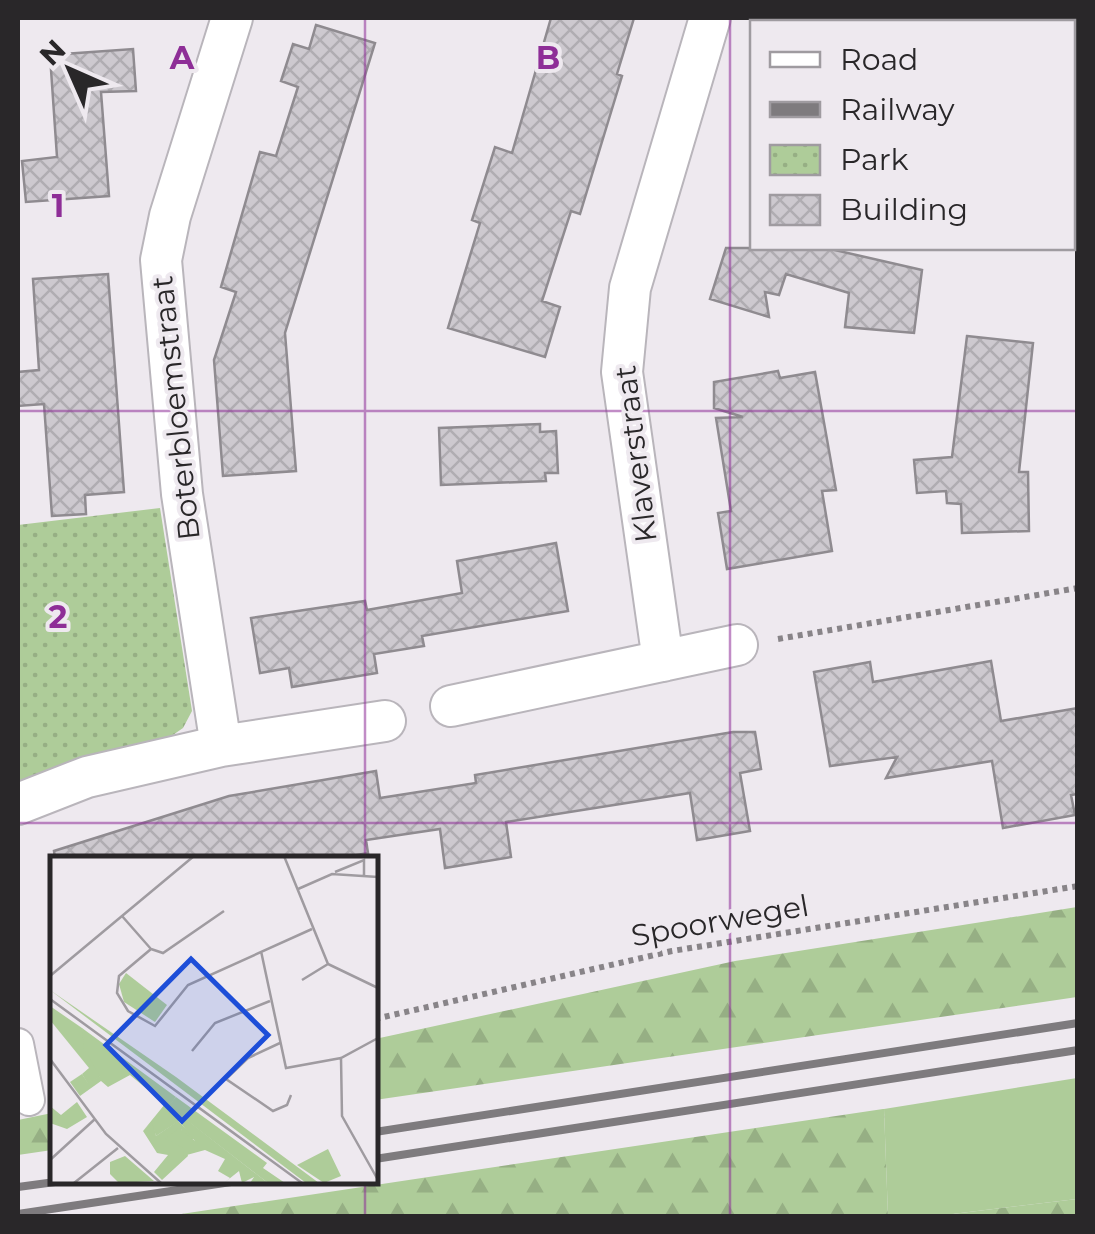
<svg xmlns="http://www.w3.org/2000/svg" width="1095" height="1234" font-family="Montserrat,sans-serif">
	<style>
		.grass { fill: #aecc99 }
		.forest { fill: url(#forest-firs) }
		.park { fill: url(#park-dots) }
		.building { fill: url(#building-cross-hatch); stroke: #8f8b90; stroke-width: 2.5 }
		.lines { fill: none; stroke-linecap: round; stroke-linejoin: round }
		.pedestrian-casing { stroke: #b9b5bb; stroke-width: 34 }
		.minor-casing { stroke: #b9b5bb; stroke-width: 44 }
		.path { stroke: #888488; stroke-width: 6; stroke-dasharray: 5 5; stroke-linecap: butt }
		.pedestrian { stroke: #fff; stroke-width: 30 }
		.minor { stroke: #fff; stroke-width: 40 }
		.rail { stroke: #7e7b7e; stroke-width: 8 }
		.grid { fill: none; stroke: #8e2e97; stroke-width: 2.5; stroke-opacity: 0.55 }
		.labels { text-anchor: middle; stroke-width: 8; stroke-linejoin: round; paint-order: stroke }
		.street-label { font-size: 30px; fill: #292729; stroke: #eee9ef }
		.inset-road { fill: none; stroke: #9f9ba0; stroke-width: 2.5 }
		.view { fill: #1d4ed8; fill-opacity: 0.15; stroke: #1d4ed8; stroke-width: 5 }
		.inset-edge { fill: none; stroke: #292729; stroke-width: 5 }
		.grid-label { font-size: 32px; text-anchor: middle; font-weight: bold; fill: #8e2e97; stroke: #eee9ef; stroke-width: 8; stroke-linejoin: round; paint-order: stroke }
	</style>
	<defs>
		<pattern id="forest-firs" width="22" height="20" patternUnits="userSpaceOnUse" patternTransform="scale(2.5)"><rect width="22" height="20" fill="#aecc99"/><path d="M5 1l3.5 6h-7zM16 11l3.5 6h-7z" fill="#96af84"/></pattern>
		<pattern id="park-dots" width="8" height="8" patternUnits="userSpaceOnUse" patternTransform="scale(2.5)"><rect width="8" height="8" fill="#aecc99"/><path d="M2 2h.1M6 6h.1" fill="none" stroke="#96af84" stroke-width="1.8" stroke-linecap="round"/></pattern>
		<pattern id="building-cross-hatch" width="8" height="8" patternUnits="userSpaceOnUse" patternTransform="scale(2.5)"><rect width="8" height="8" fill="#cdc9cf"/><path d="M0 0l8 8M0 8l8-8" fill="none" stroke="#b0adb2"/></pattern>
	</defs>
	<rect width="100%" height="100%" fill="#eee9ef"/>
	<path class="grass" d="M1077 1078V1199L936 1216H888L884 1109Z"/>
	<path class="forest" d="M1077 907V997L375 1100V1039L735 961Z
		M884 1109 888 1216H168L883 1109Z
		M52 1113V1150L18 1155V1120Z
		M1077 1199V1216H936Z"/>
	<path class="park" d="M160 508 192 711 183 728 170 737 84 757 18 785V525Z"/>
	<path class="building" d="M551 18H634L617 74 622 76 580 214 571 211 542 301 560 307 545 357 448 328 480 223 472 220 495 147 512 153Z
		M316 25 375 43 285 333 296 471 223 476 214 360 236 292 221 287 260 152 276 156 298 87 281 81 293 44 309 49Z
		M133 49 136 91 101 92 109 196 26 202 22 161 57 157 50 55Z
		M726 248H826L922 270 914 333 845 327 849 293 786 274 779 295 765 292 769 317 710 299Z
		M108 274 124 492 85 495 86 514 52 516 44 404 18 406V372L39 370 33 279Z
		M967 336 1033 343 1019 472H1028L1029 531 962 533 961 504 947 503 946 491 917 493 914 460 952 457Z
		M778 371 780 378 815 372 836 490 822 491 832 551 727 569 718 513 731 511 716 418 743 417 714 408V382Z
		M540 424V432L556 431 558 473H545L546 481 441 485 439 428Z
		M556 543 568 611 422 636 424 646 374 654 377 673 292 687 289 668 260 673 251 618 365 601 367 610 462 593 457 561Z
		M991 661 1001 721 1078 708V794L1071 795 1075 815 1003 828 992 761 886 778 897 757 830 766 814 672 870 662 873 682Z
		M733 732H755L761 769 740 773 750 831 697 840 690 793 506 822 511 857 445 868 440 829 366 840 368 853 335 859H55L54 851 229 796 376 771 380 798 476 783 475 775Z"/>
	<g class="lines">
		<defs>
			<path id="pedestrian" d="M18 1044 29 1100"/>
			<path id="minor" d="M663 661 622 372 630 288 710 18
				M451 706 737 645
				M221 746 385 721
				M18 804 87 777 221 746 182 494 161 260 170 216 232 18"/>
		</defs>
		<use href="#pedestrian" class="pedestrian-casing"/>
		<use href="#minor" class="minor-casing"/>
		<path class="path" d="M778 639 1078 588
			M375 1019 672 951 1078 886"/>
		<use href="#pedestrian" class="pedestrian"/>
		<use href="#minor" class="minor"/>
		<path class="rail" d="M375 1132 1078 1023
			M375 1159 1078 1050
			M18 1187 55 1182
			M18 1214 231 1182"/>
	</g>
	<path class="grid" d="M365 18V859M730 18V1216M18 411H1078M18 823H1078M365 1182V1216"/>
	<g class="labels">
		<g class="street-label">
			<text transform="translate(176 408) rotate(-96)" y="10">Boterbloemstraat</text>
			<text transform="translate(636 454) rotate(-97)" y="10">Klaverstraat</text>
			<text transform="translate(720 921) rotate(-10)" y="10">Spoorwegel</text>
		</g>
	</g>
	<g transform="translate(50 856)">
		<rect width="328" height="328" fill="#eee9ef"/>
		<path d="M0 150 32 172 51 220 38 228 32 218 39 212 0 164ZM126 241 217 307 213 312 235 327H218L118 250ZM103 265 106 280 128 265 146 283 136 284 131 273 138 300 112 324 104 316 118 299 107 297 93 275ZM278 293 291 320 274 327 247 309Z" fill="#aecc99"/>
		<path d="M0 134 126 221 269 327H256ZM32 172 126 241 119 250 218 327H200L204 321 192 327 189 315 174 327 180 322 168 315 175 303 155 294 133 300 134 292 115 283 129 272 145 285 129 265 106 280 102 267 93 275 115 248 80 219 58 231 51 225 30 240 20 226 32 218 38 227 50 220 34 193ZM27 246 37 261 17 273 0 267V250L11 259ZM75 300 104 325 69 327 60 318V306Z" fill="#aecc99"/>
		<path d="M76 117 117 149 105 166 74 146 69 128Z" fill="#aecc99"/>
		<path class="inset-road" d="M234 0 278 108 328 132M285 16 314 4V19M248 33 282 18 328 21M72 60 101 93 69 120 67 137 78 155 105 170 138 129 262 73M101 93 113 97 174 55M211 95 236 212 291 202 328 182M0 120 144 0M252 124 278 108M0 143 252 327M230 187 198 202 176 223 223 255 237 249 241 239M142 195 165 167 220 145M291 202 292 260 328 324M0 203 56 278 111 327M0 304 45 263M24 327 68 292"/>
		<path class="view" d="M141 103 218 179 132 265 56 189Z"/>
		<rect width="328" height="328" class="inset-edge"/>
	</g>
	<g class="grid-label">
		<text x="182" y="69">A</text>
		<text x="548" y="69">B</text>
		<text x="58" y="217">1</text>
		<text x="58" y="628">2</text>
	</g>
	<rect width="1095" height="1234" fill="none" stroke="#292729" stroke-width="40"/>
	<rect x="750" y="20" width="325" height="230" fill="#eee9ef" stroke="#9f9ba0" stroke-width="2.5"/>
	<rect x="770" y="52" width="50" height="15" fill="#ffffff" stroke="#9f9ba0" stroke-width="2.5"/>
	<text x="840" y="70" font-size="30" fill="#292729">Road</text>
	<rect x="770" y="102" width="50" height="15" fill="#7e7b7e" stroke="#9f9ba0" stroke-width="2.5"/>
	<text x="840" y="120" font-size="30" fill="#292729">Railway</text>
	<rect x="770" y="145" width="50" height="30" fill="url(#park-dots)" stroke="#9f9ba0" stroke-width="2.5"/>
	<text x="840" y="170" font-size="30" fill="#292729">Park</text>
	<rect x="770" y="195" width="50" height="30" fill="url(#building-cross-hatch)" stroke="#9f9ba0" stroke-width="2.5"/>
	<text x="840" y="220" font-size="30" fill="#292729">Building</text>
	<g transform="translate(70 70) rotate(315)" stroke="#eee9ef" stroke-width="8" paint-order="stroke">
	<path d="M0-8L18 38L0 25L-18 38Z" fill="#292729"/>
	<text y="-15" font-size="28" font-weight="bold" text-anchor="middle" fill="#292729">N</text>
	</g>
</svg>
